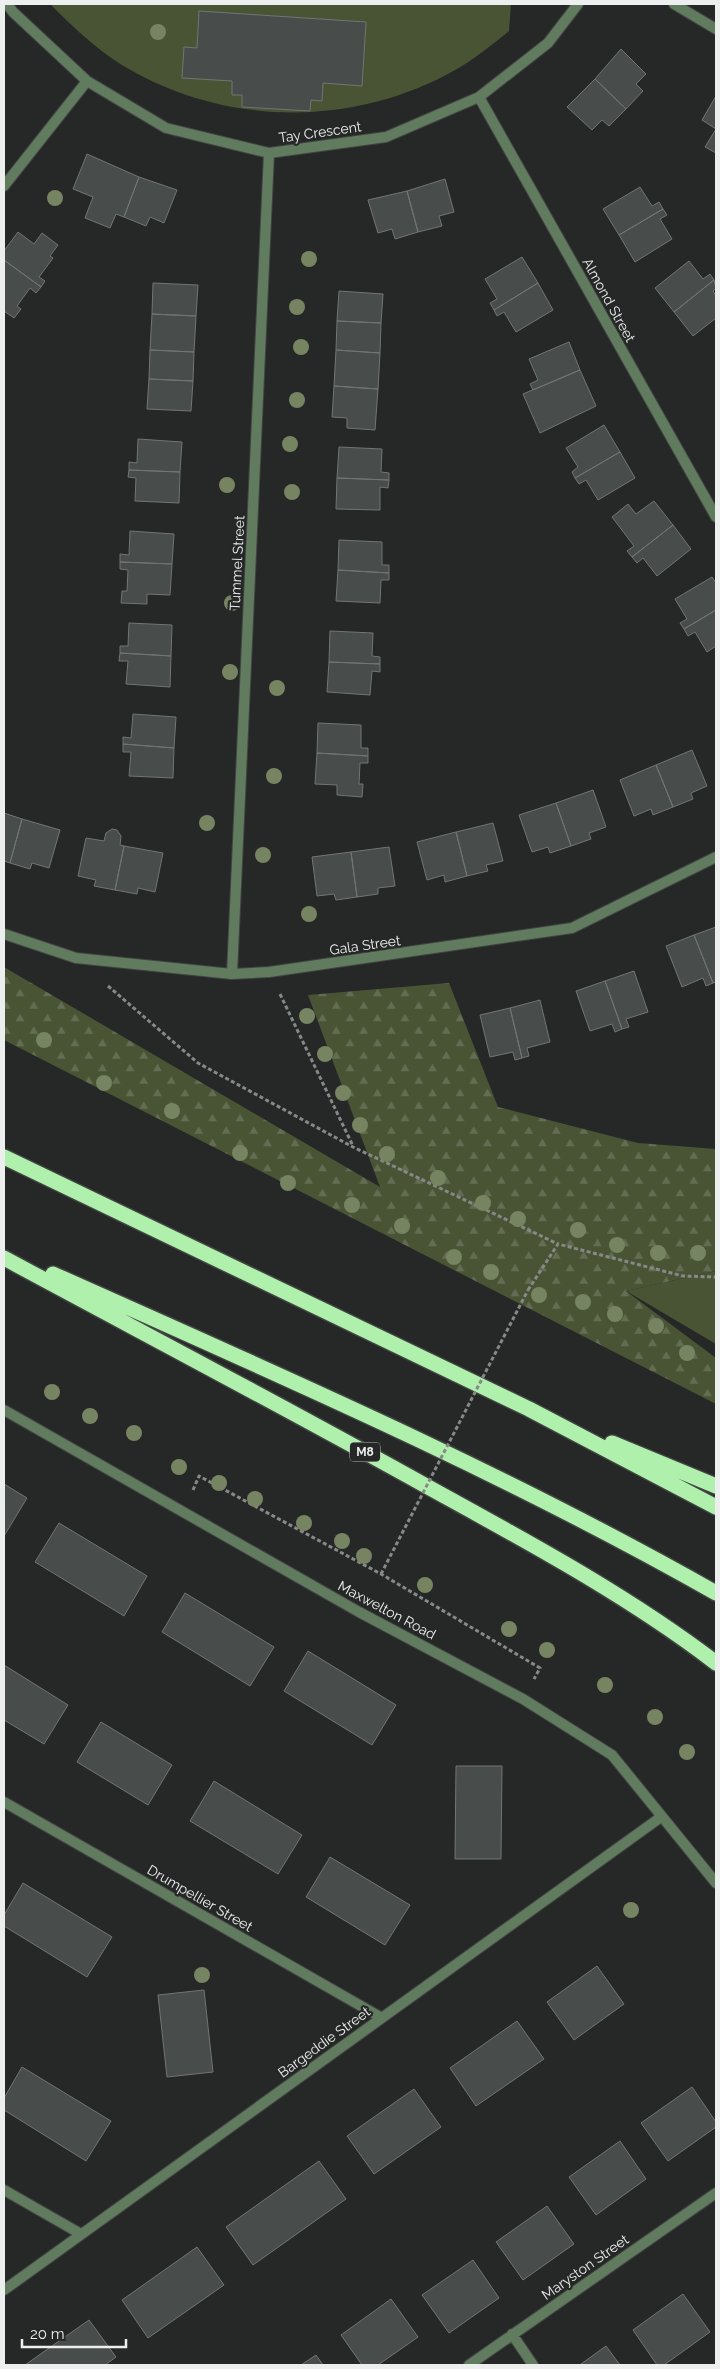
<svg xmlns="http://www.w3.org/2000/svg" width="720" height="2369" font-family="Raleway,sans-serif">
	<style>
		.green { fill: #495435 }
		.forest { fill: url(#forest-firs) }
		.building { fill: #484c4b; stroke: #717675 }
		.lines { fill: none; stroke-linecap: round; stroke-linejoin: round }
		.street-casing { stroke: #414442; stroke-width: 12 }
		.highway-casing { stroke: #414442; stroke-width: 18 }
		.path { stroke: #878988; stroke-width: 3; stroke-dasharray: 4 2.5; stroke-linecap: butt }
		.street { stroke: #617b5f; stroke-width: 10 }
		.highway { stroke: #aff1ac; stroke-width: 15 }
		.path-bridge { stroke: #878988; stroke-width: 3; stroke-dasharray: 4 2.5; stroke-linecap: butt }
		.tree { fill: #778462 }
		.labels { text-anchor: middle; stroke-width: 4.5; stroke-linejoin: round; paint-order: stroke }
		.shield { fill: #252826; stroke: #b1b3b2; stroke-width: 1 }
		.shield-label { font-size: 12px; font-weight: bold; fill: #edefee }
		.street-label { font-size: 14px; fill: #edefee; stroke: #252826 }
	</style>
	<defs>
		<pattern id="forest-firs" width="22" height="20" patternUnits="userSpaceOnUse" patternTransform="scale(1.25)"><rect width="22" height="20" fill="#495435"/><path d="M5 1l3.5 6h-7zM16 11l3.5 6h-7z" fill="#646d53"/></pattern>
	</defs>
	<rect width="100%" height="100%" fill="#252826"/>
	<path class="green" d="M50 4H511L509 31C493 44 476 58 457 69 354 128 224 127 122 65 95 48 72 26 50 4Z
		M716 1271V1344L626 1291Z"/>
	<path class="forest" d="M4 967 380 1187 308 995 449 983 498 1107 638 1143 716 1149V1271L626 1291 716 1358V1404L4 1040Z"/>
	<path class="building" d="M199 11 366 22 362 86 323 83 322 101 311 100 310 111 242 107V95H232V81L182 78 184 47 197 48Z
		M621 49 646 74 636 84 643 91 626 109 595 79Z
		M595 79 626 109 609 126 602 120 592 130 567 107Z
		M716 96V153L705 147 716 129 702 120Z
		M87 154 139 177 124 217 116 214 110 228 85 218 93 197 73 189Z
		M139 177 177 190 164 223 150 217 146 226 124 217Z
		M445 179 454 212 439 216 442 226 418 232 407 191Z
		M640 187 652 206 659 202 663 209 619 235 603 209Z
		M407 191 418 232 395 239 392 229 378 233 368 200Z
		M663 209 667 215 660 219 672 239 635 262 619 235Z
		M18 232 34 244 42 233 58 245 50 256 53 258 39 277 45 281 41 287 4 260V251Z
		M522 257 538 283 494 310 490 303 497 299 485 279Z
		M4 260 41 287 36 293 30 288 17 306 21 309 14 318 4 311Z
		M689 261 703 279 710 274 714 280 674 312 655 288Z
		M714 280 716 288 713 291 716 296V318L693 336 674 312Z
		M153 283 198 285 196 316 152 314Z
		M538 283 553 310 516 332 504 312 497 316 494 310Z
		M339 291 383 294 381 323 337 321Z
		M152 314 196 316 194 352 150 350Z
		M337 321 381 323 380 353 336 350Z
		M569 342 580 370 533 390 530 384 538 380 529 359Z
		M150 350 194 352 193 381 149 379Z
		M336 350 380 353 378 389 334 386Z
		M580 370 596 406 540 433 523 394Z
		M149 379 193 381 191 411 147 409Z
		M334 386 378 389 375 430 347 428V418L332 417Z
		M604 425 620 452 575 478 572 472 578 467 566 448Z
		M138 439 182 442 180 472 129 470V462L137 463Z
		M339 447 382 449 381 472 389 473V480L337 478Z
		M620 452 635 478 598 500 586 480 579 484 575 478Z
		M129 470 180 472 179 503 135 501 136 478 128 477Z
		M337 478 389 480 388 488 380 487V510L336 509Z
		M654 501 673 525 632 557 627 551 634 546 612 517 628 504 636 514Z
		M673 525 691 549 657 576 643 558 637 563 632 557Z
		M130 531 174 534 172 564 120 562V554L129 555Z
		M339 540 382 542V565H389V573L338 570Z
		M120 562 172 564 170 595 147 594V604L121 603 122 591H127L128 570 120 569Z
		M338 570 389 573V580H381L380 603 336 601Z
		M712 577 716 583V610L684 629 680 623 687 619 675 599Z
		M716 610V646L707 652 695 632 688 636 684 629Z
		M129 623 172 625 171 656 120 653V646H128Z
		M330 631 373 633 372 656 380 657V664L329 662Z
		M120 653 171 656 170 687 126 684 128 661H119Z
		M329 662 380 664V672L372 671 370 695 327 692Z
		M133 714 176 717 174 748 123 744V737L131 738Z
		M318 723 361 725V748H368V756L317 753Z
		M123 744 174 748 173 778 129 776 131 752H123Z
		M692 750 707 786 691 793 693 799 673 807 656 765Z
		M317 753 368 756V763H360L359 784H363L362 797 337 795V785L315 784Z
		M656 765 673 807 653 815 651 809 634 816 620 780Z
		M593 790 606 827 589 833 591 839 571 846 556 803Z
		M556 803 571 846 550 853 548 847 532 852 519 815Z
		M4 813 22 819 10 863 4 861Z
		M22 819 60 830 49 868 32 863 30 869 10 863Z
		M493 823 503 861 486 865 488 871 467 876 456 832Z
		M112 829 117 830 121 836 120 845 124 846 115 890 94 886 96 880 78 876 86 838 104 841 106 833Z
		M456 832 467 876 445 882 444 875 427 880 417 842Z
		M124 846 163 853 155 892 138 888 137 894 115 890Z
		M389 847 395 886 378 888V894L357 897 351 852Z
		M351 852 357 897 336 900 334 894 317 896 312 857Z
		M716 927V982L713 983 694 935Z
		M694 935 713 983 706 986 703 978 682 987 666 946Z
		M634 971 648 1012 626 1019 629 1027 622 1029 605 981Z
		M605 981 622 1029 615 1032 612 1024 590 1031 576 991Z
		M540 1000 550 1042 527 1048 529 1056 522 1058 510 1008Z
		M510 1008 522 1058 515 1060 513 1052 490 1057 480 1015Z
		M4 1484 27 1498 4 1536Z
		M59 1523 147 1576 124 1616 35 1562Z
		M185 1593 274 1647 250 1686 162 1632Z
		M308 1651 396 1705 372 1745 284 1691Z
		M4 1665 68 1705 44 1744 4 1720Z
		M101 1722 172 1765 148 1805 77 1762Z
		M456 1766H502L501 1859H455Z
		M214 1781 302 1835 278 1874 190 1821Z
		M330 1857 410 1905 385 1945 306 1897Z
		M23 1883 112 1937 87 1977 4 1926V1915Z
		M597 1966 624 2004 574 2040 547 2002Z
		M204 1990 213 2072 167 2077 158 1995Z
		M517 2021 544 2059 476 2106 450 2068Z
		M22 2067 111 2121 86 2161 4 2110V2098Z
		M692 2087 716 2122V2127L668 2161 641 2123Z
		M414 2089 441 2127 374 2174 347 2136Z
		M620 2141 646 2179 596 2215 569 2177Z
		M319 2161 346 2199 253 2265 226 2227Z
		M547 2206 574 2244 523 2280 496 2242Z
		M197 2247 224 2285 148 2338 122 2300Z
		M473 2260 499 2298 449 2333 422 2295Z
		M683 2294 710 2332 664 2365H657L633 2330Z
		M391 2299 418 2337 378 2365H362L341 2335Z
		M89 2320 116 2357 105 2365H25Z
		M606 2346 620 2365H582L581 2364Z
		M316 2355 323 2365H301Z"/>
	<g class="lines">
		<defs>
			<path id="street" d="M7 4 13 12 87 81 166 128 269 153 386 137 479 97 548 43 578 4
				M674 4 716 29
				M479 97 716 517
				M4 186 87 81
				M4 934 76 958 232 974 269 972 572 928 716 857
				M232 974 269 153
				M4 1410 359 1612 523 1699 612 1755 716 1883
				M4 1802 382 2018
				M4 2190 81 2234
				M4 2290 661 1817
				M512 2334 533 2365
				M469 2365 716 2193"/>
			<path id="highway" d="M4 1157 529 1409 716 1507
				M4 1258C145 1334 288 1409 428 1487 526 1541 627 1595 716 1663
				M53 1274C277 1374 503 1472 716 1593
				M612 1443 716 1486"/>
		</defs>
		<use href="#street" class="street-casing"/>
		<use href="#highway" class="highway-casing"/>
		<path class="path" d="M108 986 198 1063 353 1147 558 1244
			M280 994 353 1146
			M528 1290 558 1244 683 1276 716 1277
			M193 1490 199 1476 381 1574 540 1668 534 1679"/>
		<use href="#street" class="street"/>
		<use href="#highway" class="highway"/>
		<path class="path-bridge" d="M381 1574 528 1290"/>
	</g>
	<g class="tree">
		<circle cx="158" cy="32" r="8"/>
		<circle cx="55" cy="198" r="8"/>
		<circle cx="309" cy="259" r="8"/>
		<circle cx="297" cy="307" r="8"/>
		<circle cx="301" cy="347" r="8"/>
		<circle cx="297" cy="400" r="8"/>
		<circle cx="290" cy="444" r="8"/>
		<circle cx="227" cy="485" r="8"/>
		<circle cx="292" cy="492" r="8"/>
		<circle cx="232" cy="603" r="8"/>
		<circle cx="230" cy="672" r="8"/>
		<circle cx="277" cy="688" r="8"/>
		<circle cx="274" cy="776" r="8"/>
		<circle cx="207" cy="823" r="8"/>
		<circle cx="263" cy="855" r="8"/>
		<circle cx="309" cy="914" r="8"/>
		<circle cx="307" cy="1016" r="8"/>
		<circle cx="44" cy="1040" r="8"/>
		<circle cx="325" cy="1054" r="8"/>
		<circle cx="104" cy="1083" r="8"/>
		<circle cx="343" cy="1093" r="8"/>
		<circle cx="172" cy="1111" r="8"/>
		<circle cx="360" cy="1125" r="8"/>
		<circle cx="240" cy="1153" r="8"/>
		<circle cx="387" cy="1154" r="8"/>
		<circle cx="438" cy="1178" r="8"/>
		<circle cx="288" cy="1183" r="8"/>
		<circle cx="483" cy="1203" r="8"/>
		<circle cx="352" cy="1205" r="8"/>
		<circle cx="518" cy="1219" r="8"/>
		<circle cx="402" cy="1226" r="8"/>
		<circle cx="578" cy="1230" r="8"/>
		<circle cx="617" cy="1245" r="8"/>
		<circle cx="658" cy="1253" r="8"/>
		<circle cx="698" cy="1253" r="8"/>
		<circle cx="454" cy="1257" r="8"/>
		<circle cx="491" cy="1272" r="8"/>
		<circle cx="539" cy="1295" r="8"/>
		<circle cx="583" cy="1302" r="8"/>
		<circle cx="615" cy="1314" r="8"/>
		<circle cx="656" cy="1326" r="8"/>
		<circle cx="687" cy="1353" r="8"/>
		<circle cx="52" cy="1392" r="8"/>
		<circle cx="90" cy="1416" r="8"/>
		<circle cx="134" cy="1433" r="8"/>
		<circle cx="179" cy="1467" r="8"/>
		<circle cx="219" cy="1483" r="8"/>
		<circle cx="255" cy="1499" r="8"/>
		<circle cx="304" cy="1523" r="8"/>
		<circle cx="342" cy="1541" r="8"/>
		<circle cx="364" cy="1556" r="8"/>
		<circle cx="425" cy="1585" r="8"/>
		<circle cx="509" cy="1629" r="8"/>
		<circle cx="547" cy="1650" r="8"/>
		<circle cx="605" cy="1685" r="8"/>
		<circle cx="655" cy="1717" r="8"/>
		<circle cx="687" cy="1752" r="8"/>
		<circle cx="631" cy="1910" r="8"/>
		<circle cx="202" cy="1975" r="8"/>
	</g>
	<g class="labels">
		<rect class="shield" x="350" y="1442.5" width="30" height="19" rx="4"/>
		<g class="shield-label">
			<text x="365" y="1456">M8</text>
		</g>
		<g class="street-label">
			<text transform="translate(320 132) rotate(-8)" y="5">Tay Crescent</text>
			<text transform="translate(609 300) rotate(61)" y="5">Almond Street</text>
			<text transform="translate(237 563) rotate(-87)" y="5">Tummel Street</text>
			<text transform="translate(365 945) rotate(-8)" y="5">Gala Street</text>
			<text transform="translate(387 1610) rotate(28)" y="5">Maxwelton Road</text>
			<text transform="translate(200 1898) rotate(30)" y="5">Drumpellier Street</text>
			<text transform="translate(324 2042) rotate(-36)" y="5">Bargeddie Street</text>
			<text transform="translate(585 2267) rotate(-35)" y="5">Maryston Street</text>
		</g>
	</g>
	<rect width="720" height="2369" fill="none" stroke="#edefee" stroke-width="10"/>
	<path d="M22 2339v8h104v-8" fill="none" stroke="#edefee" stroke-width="2.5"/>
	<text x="30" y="2339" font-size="15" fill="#edefee" stroke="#252826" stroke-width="4" paint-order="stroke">20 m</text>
</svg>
